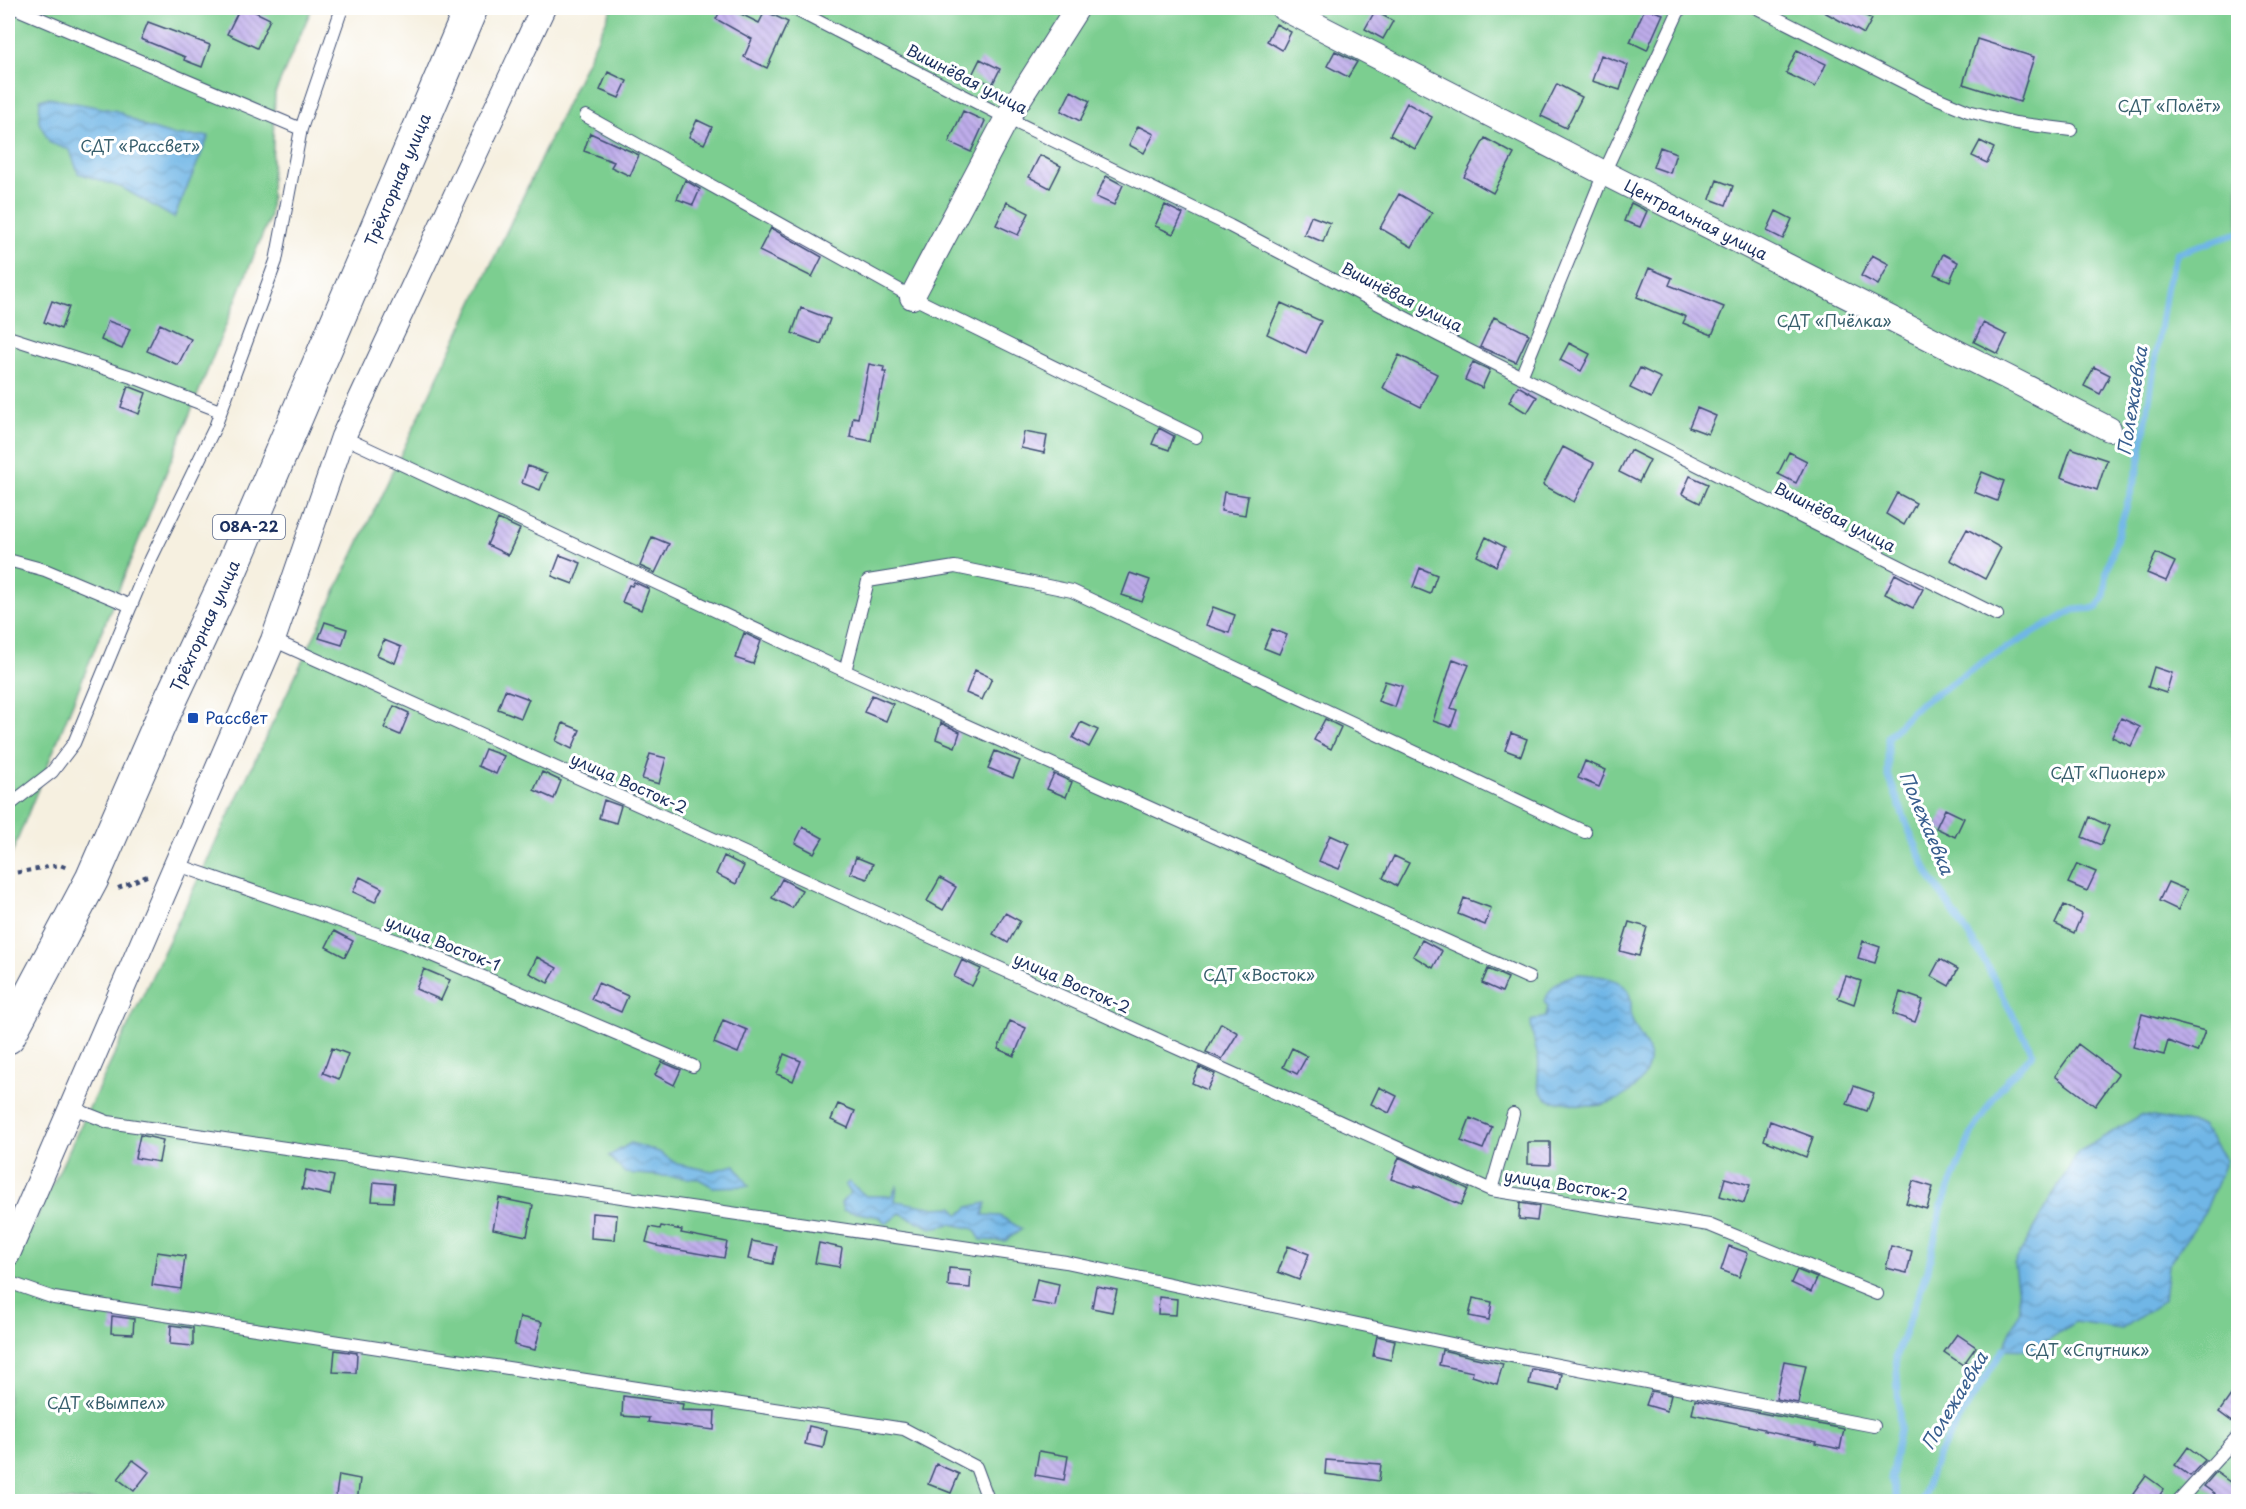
<svg xmlns="http://www.w3.org/2000/svg" width="2246" height="1509" font-family="'Playpen Sans',sans-serif">
	<style>
		.green { fill: #7bce90; stroke: #4b7e77; stroke-width: 1.5 }
		.water { fill: url(#water-waves); stroke: #4572a2; stroke-width: 1.5 }
		.lines { fill: none; stroke-linecap: round; stroke-linejoin: round }
		.stream { stroke: #6fb6e6; stroke-width: 7 }
		.building { fill: url(#building-back-hatch) }
		.service-casing { stroke: #3c4c72; stroke-width: 14 }
		.minor-casing { stroke: #3c4c72; stroke-width: 26 }
		.trunk-casing { stroke: #3c4c72; stroke-width: 35 }
		.path { stroke: #3c4c72; stroke-width: 4; stroke-dasharray: 4.5 4.5; stroke-linecap: butt }
		.service { stroke: #fff; stroke-width: 12 }
		.minor { stroke: #fff; stroke-width: 24 }
		.trunk { stroke: #fff; stroke-width: 33 }
		.transit-dot { fill: #1a4fb4; stroke: #fff; stroke-width: 2 }
		.labels { text-anchor: middle; stroke-width: 6; stroke-linejoin: round; paint-order: stroke }
		.shield { fill: #fff; stroke: #5f6d8e; stroke-width: 1.5 }
		.shield-label { font-size: 15px; font-weight: bold; fill: #1b2f5e }
		.street-label { font-size: 16px; fill: #1b2f5e; stroke: #fff }
		.park-label { font-size: 16px; fill: #385f6d; stroke: #fff }
		.transit-label { font-size: 16px; fill: #164399; stroke: #fff; text-anchor: start }
		.water-label { font-size: 18px; font-style: italic; fill: #385e8e; stroke: #fff }
	</style>
	<defs>
		<pattern id="water-waves" width="16" height="10" patternUnits="userSpaceOnUse" patternTransform="scale(1.5)"><rect width="16" height="10" fill="#6fb6e6"/><path d="M0 5q4-4 8 0t8 0" fill="none" stroke="#5a94be"/></pattern>
		<pattern id="building-back-hatch" width="6" height="6" patternUnits="userSpaceOnUse" patternTransform="scale(1.5)"><rect width="6" height="6" fill="#bfadeb"/><path d="M-1 5l2 2M0 0l6 6M5-1l2 2" fill="none" stroke="#9a8dc2"/></pattern>
	</defs>
	<rect width="100%" height="100%" fill="#fff"/>
	<filter id="ink" filterUnits="userSpaceOnUse"><feTurbulence type="fractalNoise" baseFrequency=".0167" numOctaves="2"/><feDisplacementMap in="SourceGraphic" scale="12" xChannelSelector="R" yChannelSelector="G"/><feConvolveMatrix kernelMatrix="1 2 1 2 8 2 1 2 1" color-interpolation-filters="sRGB"/></filter>
	<filter id="wash" filterUnits="userSpaceOnUse"><feTurbulence type="fractalNoise" baseFrequency=".008" numOctaves="4" result="noise"/><feDisplacementMap in="SourceGraphic" scale="24" xChannelSelector="R" yChannelSelector="G"/><feGaussianBlur stdDeviation="1.35" result="paint"/><feColorMatrix in="noise" values="0 0 0 0 0 0 0 0 0 0 0 0 0 0 0 0 0 1.4 0 .05"/><feComposite in="paint" operator="in"/></filter>
	<g filter="url(#wash)">
		<rect width="100%" height="100%" fill="#f6f0e0"/>
		<path class="green" d="M8 8H312L275 93 270 216 8 863Z
			M612 8H2238V1501H8V1278L452 347Z"/>
		<path class="water" d="M49 98 117 111 146 127 175 136H209L174 218 123 188 78 173 70 150 50 143 39 122 40 99Z
			M1579 974C1596 975 1626 977 1630 997 1632 1004 1630 1012 1632 1020 1637 1034 1651 1046 1649 1062 1645 1087 1617 1105 1592 1106 1582 1106 1574 1104 1565 1102 1557 1101 1550 1103 1544 1096 1533 1083 1541 1071 1538 1057 1535 1043 1532 1037 1531 1021L1546 1017 1548 1006 1544 1002C1552 984 1560 978 1579 974Z
			M2141 1115 2201 1125 2226 1160 2205 1212 2168 1265 2164 1300 2122 1329 2075 1322 2033 1350 2003 1349 2020 1310 2014 1264 2078 1152Z
			M631 1143 659 1152 677 1164 712 1171 735 1165 749 1186 713 1187 699 1179 625 1173 609 1156Z
			M849 1182 866 1196H892L897 1185 895 1201 936 1208 953 1207 959 1215 969 1207 986 1203 983 1215 1000 1216 1022 1229 1005 1241 981 1240 974 1229 951 1224 931 1228 900 1213 886 1224 880 1217 843 1210 841 1203 851 1192 845 1185Z"/>
		<g class="lines">
			<path class="stream" d="M1898 1502 1891 1479 1900 1427 1896 1356 1928 1269 1942 1205 1972 1133 2000 1088 2033 1053 1979 951 1929 875 1908 828 1888 774V737L1917 706 1994 655 2074 610 2096 608 2104 598 2107 570 2139 465 2167 285 2177 253 2238 233
				M1921 1502 1938 1454 2003 1349"/>
		</g>
		<g id="blocks">
			<path class="building" d="M240 8H247L270 19 257 48 227 34Z
				M722 8H729L759 23 765 11 788 22 767 68 744 57 752 39 716 19Z
				M1645 8 1663 14 1647 50 1630 42Z
				M1817 8H1852L1872 19 1864 34Z
				M1375 11 1393 21 1383 39 1365 29Z
				M148 22 210 45 202 67 184 60 185 57 141 39Z
				M1276 24 1291 32 1282 50 1267 41Z
				M1977 39 2034 57 2020 102 1963 84Z
				M1797 50 1826 64 1815 87 1786 73Z
				M1335 51 1357 62 1348 77 1327 66Z
				M1601 55 1628 65 1620 90 1592 81Z
				M980 59 1000 69 992 85 972 75Z
				M608 72 627 81 619 98 600 90Z
				M1557 84 1582 97 1566 128 1541 116Z
				M1071 91 1090 101 1080 121 1061 111Z
				M1407 103 1432 117 1415 149 1390 135Z
				M963 111 985 121 971 152 949 142Z
				M697 120 712 127 704 144 689 137Z
				M1138 126 1154 134 1144 153 1129 145Z
				M590 133 639 155 630 176 611 167 614 162 584 151Z
				M1485 138 1514 154 1493 193 1464 177Z
				M1980 141 1994 148 1987 163 1972 156Z
				M1660 147 1676 153 1670 173 1653 167Z
				M1040 155 1061 166 1050 188 1029 177Z
				M1106 176 1123 185 1114 205 1096 197Z
				M685 180 700 189 693 205 677 199Z
				M1717 180 1733 186 1726 205 1710 199Z
				M1399 194 1432 213 1412 247 1380 228Z
				M1007 202 1029 213 1018 235 996 225Z
				M1631 203 1647 211 1640 227 1624 221Z
				M1165 205 1183 214 1173 234 1155 226Z
				M1776 211 1792 219 1783 239 1767 231Z
				M1311 216 1330 223 1323 242 1304 234Z
				M771 228 822 257 812 277 759 251Z
				M1943 254 1958 262 1950 281 1934 274Z
				M1872 255 1889 264 1878 285 1861 276Z
				M1649 268 1672 278 1669 285 1724 307 1712 335 1683 323 1686 317 1637 297Z
				M52 301 69 307 61 329 44 322Z
				M1281 303 1321 321 1306 353 1267 334Z
				M801 308 830 319 821 344 792 333Z
				M1494 317 1529 334 1516 362 1480 347Z
				M108 321 130 329 122 349 101 340Z
				M1983 323 2007 335 1998 354 1974 342Z
				M160 324 191 339 178 365 147 351Z
				M1569 343 1590 354 1581 371 1560 360Z
				M1399 355 1437 374 1421 407 1383 388Z
				M1473 362 1490 370 1482 388 1465 380Z
				M869 364 884 367 883 372H886L882 391H880L871 441 850 437 853 417 858 418Z
				M2094 367 2110 375 2100 394 2084 386Z
				M1640 368 1661 378 1651 398 1630 388Z
				M128 386 146 393 139 414 121 407Z
				M1518 386 1537 397 1527 413 1509 402Z
				M1697 408 1716 416 1708 434 1689 427Z
				M1159 428 1174 436 1169 450 1152 444Z
				M1024 432 1047 436 1044 453 1021 448Z
				M1563 447 1594 463 1574 502 1543 485Z
				M2071 448 2107 460 2097 490 2061 477Z
				M1630 450 1650 460 1639 482 1619 472Z
				M1789 452 1807 461 1796 483 1778 474Z
				M528 466 547 473 540 490 522 483Z
				M1982 472 2004 481 1997 501 1974 492Z
				M1690 476 1708 484 1700 503 1682 494Z
				M1224 492 1248 496 1245 515 1221 511Z
				M1897 493 1916 503 1904 525 1886 514Z
				M498 519 520 529 508 555 487 545Z
				M1967 529 2001 548 1985 579 1950 560Z
				M652 537 669 544 655 573 640 566Z
				M1486 537 1505 547 1496 566 1477 556Z
				M2156 553 2175 562 2166 581 2147 573Z
				M560 555 581 563 573 584 552 576Z
				M1420 568 1437 575 1430 594 1413 587Z
				M1130 573 1150 580 1142 602 1122 595Z
				M1895 574 1923 589 1913 608 1885 594Z
				M634 582 649 589 641 610 622 602 629 585 632 586Z
				M1213 607 1235 615 1229 633 1206 625Z
				M325 622 347 629 342 645 319 638Z
				M1272 629 1287 635 1279 654 1264 648Z
				M744 633 761 641 753 664 735 658Z
				M384 640 401 647 395 663 377 655Z
				M1453 659 1469 665 1451 708 1457 710 1451 727 1433 721Z
				M2154 667 2172 673 2166 693 2148 687Z
				M975 670 992 678 982 700 966 693Z
				M1385 681 1402 686 1395 707 1378 701Z
				M505 690 529 699 521 718 498 709Z
				M872 695 893 704 886 721 864 712Z
				M394 706 409 713 400 735 384 728Z
				M2121 718 2140 727 2131 746 2112 737Z
				M1325 719 1341 727 1331 749 1314 740Z
				M1081 722 1098 730 1089 747 1073 738Z
				M563 723 580 730 572 749 556 741Z
				M941 723 960 732 955 747 936 739Z
				M1511 733 1527 739 1521 756 1505 750Z
				M485 749 504 756 496 774 478 766Z
				M995 751 1020 761 1013 778 988 768Z
				M650 754 666 758 659 784 642 779Z
				M1585 761 1606 770 1599 787 1578 778Z
				M542 772 561 781 554 799 534 790Z
				M1054 774 1072 782 1066 797 1047 789Z
				M604 800 621 806 616 823 599 818Z
				M1945 809 1964 818 1955 837 1936 828Z
				M2090 817 2109 826 2101 845 2082 837Z
				M803 827 823 838 814 853 795 843Z
				M1330 835 1350 844 1339 869 1319 861Z
				M724 856 744 866 736 884 716 874Z
				M1394 856 1409 863 1397 886 1383 878Z
				M856 857 873 864 867 879 850 873Z
				M2077 864 2096 872 2087 891 2068 883Z
				M360 877 382 888 375 902 353 892Z
				M940 878 956 887 943 910 927 901Z
				M782 879 802 890 792 908 772 898Z
				M2168 882 2187 890 2178 910 2159 901Z
				M1464 898 1491 908 1485 925 1458 914Z
				M2064 905 2082 914 2074 933 2055 924Z
				M1005 913 1020 921 1008 943 993 934Z
				M1629 922 1647 927 1639 956 1620 951Z
				M334 931 353 941 345 957 326 947Z
				M1422 940 1442 951 1433 968 1413 956Z
				M1863 941 1880 947 1875 963 1858 958Z
				M537 957 557 968 548 983 529 973Z
				M1940 959 1958 969 1949 986 1931 976Z
				M962 960 981 969 972 986 954 977Z
				M424 969 450 980 441 1000 416 989Z
				M1488 969 1508 978 1502 992 1482 983Z
				M1846 976 1861 981 1854 1004 1838 998Z
				M598 983 628 996 621 1012 591 999Z
				M1900 992 1923 1000 1915 1022 1893 1014Z
				M2142 1014 2205 1031 2197 1052 2168 1041 2164 1055 2133 1047Z
				M723 1020 747 1030 738 1053 714 1043Z
				M1010 1021 1026 1028 1014 1056 998 1049Z
				M1221 1023 1238 1033 1222 1059 1206 1052Z
				M2078 1044 2118 1074 2095 1106 2055 1076Z
				M332 1048 348 1054 339 1079 323 1073Z
				M1292 1048 1307 1056 1297 1074 1283 1067Z
				M784 1054 801 1061 793 1081 777 1074Z
				M662 1062 681 1070 674 1085 655 1075Z
				M1199 1067 1215 1074 1207 1090 1192 1083Z
				M1854 1086 1874 1093 1867 1111 1847 1104Z
				M1379 1087 1397 1096 1389 1113 1371 1104Z
				M838 1104 855 1111 848 1128 831 1120Z
				M1470 1118 1492 1127 1483 1149 1461 1141Z
				M1770 1121 1813 1137 1806 1157 1764 1140Z
				M140 1135 163 1140 159 1162 135 1158Z
				M1528 1142H1550V1165L1528 1164Z
				M1399 1157 1468 1189 1461 1205 1415 1185V1187L1391 1179Z
				M306 1170 334 1176 330 1195 302 1189Z
				M1725 1178 1750 1185 1744 1203 1720 1196Z
				M1913 1181 1933 1187 1927 1209 1906 1203Z
				M374 1182 395 1184 393 1202 372 1201Z
				M499 1198 533 1205 527 1236 493 1229Z
				M1520 1203 1539 1206 1537 1221 1519 1219Z
				M592 1213 617 1215 615 1240 591 1238Z
				M661 1226 682 1230 681 1233 727 1242 724 1258 657 1246V1245L646 1242 650 1227 660 1229Z
				M752 1241 777 1246 773 1264 748 1259Z
				M819 1243 842 1248 839 1267 815 1263Z
				M1288 1246 1309 1254 1299 1280 1278 1272Z
				M1729 1246 1748 1253 1739 1277 1721 1270Z
				M1891 1246 1912 1251 1907 1273 1886 1268Z
				M157 1252 185 1256 181 1289 152 1285Z
				M949 1268 971 1270 970 1288 948 1286Z
				M1797 1270 1817 1278 1811 1292 1791 1283Z
				M1037 1279 1059 1284 1055 1306 1032 1302Z
				M1096 1286 1117 1290 1112 1312 1092 1308Z
				M1159 1297 1177 1299 1176 1315 1158 1314Z
				M1473 1298 1492 1302 1489 1320 1469 1316Z
				M112 1316 134 1319 133 1334 111 1333Z
				M520 1317 542 1322 535 1350 514 1345Z
				M171 1325 193 1328V1346L170 1344Z
				M1957 1334 1976 1347 1963 1365 1944 1352Z
				M1377 1336 1395 1340 1391 1360 1373 1356Z
				M335 1350 357 1353 356 1373 333 1372Z
				M1442 1350 1503 1364 1497 1384 1472 1376 1473 1372 1439 1365Z
				M1784 1361 1806 1365 1798 1403 1776 1399Z
				M1532 1369 1562 1374 1559 1390 1529 1384Z
				M2238 1385V1426L2219 1412Z
				M1651 1391 1671 1395 1667 1411 1646 1405Z
				M623 1396 683 1404 682 1410 715 1411 714 1430 648 1422 649 1418 622 1416Z
				M1695 1400 1844 1429 1840 1449 1816 1444 1817 1442 1764 1431V1429L1692 1414Z
				M809 1426 827 1430 823 1448 805 1444Z
				M2188 1447 2205 1460 2190 1476 2175 1465Z
				M1039 1451 1068 1456 1064 1480 1035 1475Z
				M133 1460 149 1472 134 1491 118 1479Z
				M1326 1460 1381 1464 1379 1481 1325 1474Z
				M936 1464 959 1474 951 1493 928 1484Z
				M2216 1472 2238 1488V1502H2210L2215 1494 2204 1486Z
				M339 1475 360 1479 357 1502H335Z
				M2146 1476 2164 1489 2155 1502H2143L2133 1494Z"/>
		</g>
	</g>
	<g filter="url(#ink)">
		<use href="#blocks" fill-opacity="0" stroke="#3c4c72" stroke-width="1.5"/>
		<g class="lines">
			<defs>
				<path id="service" d="M15 8 301 129
					M792 8 1007 118 1230 226 1438 335 1997 615
					M1757 8 1925 93 1968 111 2015 123 2071 130
					M586 116 912 297 1196 437
					M8 337 138 379 220 411
					M1521 377 1604 173 1680 8
					M343 437 845 671 1529 978
					M8 560 45 570 131 606
					M273 640 1491 1190 1709 1225 1877 1294
					M845 671 868 581 955 567 1072 591 1585 832
					M8 806 52 772 74 743 147 567 215 427 276 261 301 129 342 8
					M175 864 403 943 693 1066
					M70 1107 108 1122 1066 1262 1485 1351 1874 1426
					M1491 1190 1513 1114
					M8 1282 54 1298 904 1429 976 1467 989 1502
					M2178 1502 2238 1436"/>
				<g id="minor">
					<path id="s1" d="M1283 8 1604 173 2109 429"/>
					<path d="M912 297 1007 118 1077 8"/>
					<path d="M8 1254 273 640 343 437 543 8"/>
				</g>
				<g id="trunk">
					<path id="s2" d="M8 1037 92 879 163 716 227 579 471 8"/>
				</g>
			</defs>
			<use href="#service" class="service-casing"/>
			<use href="#minor" class="minor-casing"/>
			<use href="#trunk" class="trunk-casing"/>
			<path class="path" d="M8 874 60 865 67 868
				M118 888 147 876"/>
			<use href="#service" class="service"/>
			<use href="#minor" class="minor"/>
			<use href="#trunk" class="trunk"/>
		</g>
	</g>
	<rect class="transit-dot" x="187" y="712" width="12" height="12" rx="3"/>
	<g class="labels">
		<rect class="shield" x="213" y="515" width="72" height="24" rx="4.5"/>
		<g class="shield-label">
			<text x="249" y="532">08А-22</text>
		</g>
		<g class="street-label">
			<text transform="translate(967 79) rotate(27)" y="6">Вишнёвая улица</text>
			<text dy="6" stroke="none"><textPath href="#s2" startOffset="942">Трёхгорная улица</textPath></text>
			<text dy="6" stroke="none"><textPath href="#s1" startOffset="464">Центральная улица</textPath></text>
			<text transform="translate(1402 297) rotate(27)" y="6">Вишнёвая улица</text>
			<text transform="translate(1835 517) rotate(27)" y="6">Вишнёвая улица</text>
			<text dy="6" stroke="none"><textPath href="#s2" startOffset="456">Трёхгорная улица</textPath></text>
			<text transform="translate(629 783) rotate(24)" y="6">улица Восток-2</text>
			<text transform="translate(443 943) rotate(22)" y="6">улица Восток-1</text>
			<text transform="translate(1072 983) rotate(24)" y="6">улица Восток-2</text>
			<text transform="translate(1566 1185) rotate(9)" y="6">улица Восток-2</text>
		</g>
		<g class="park-label">
			<text x="2169" y="112">СДТ «Полёт»</text>
			<text x="140" y="152">СДТ «Рассвет»</text>
			<text x="1834" y="327">СДТ «Пчёлка»</text>
			<text x="2108" y="779">СДТ «Пионер»</text>
			<text x="1259" y="981">СДТ «Восток»</text>
			<text x="2087" y="1356">СДТ «Спутник»</text>
			<text x="106" y="1409">СДТ «Вымпел»</text>
		</g>
		<g class="transit-label">
			<text x="205" y="724">Рассвет</text>
		</g>
		<g class="water-label">
			<text transform="translate(2133 401) rotate(-81)" y="6">Полежаевка</text>
			<text transform="translate(1926 823) rotate(67)" y="6">Полежаевка</text>
			<text transform="translate(1955 1401) rotate(-59)" y="6">Полежаевка</text>
		</g>
	</g>
	<rect width="2246" height="1509" fill="none" stroke="#fff" stroke-width="30"/>
</svg>
